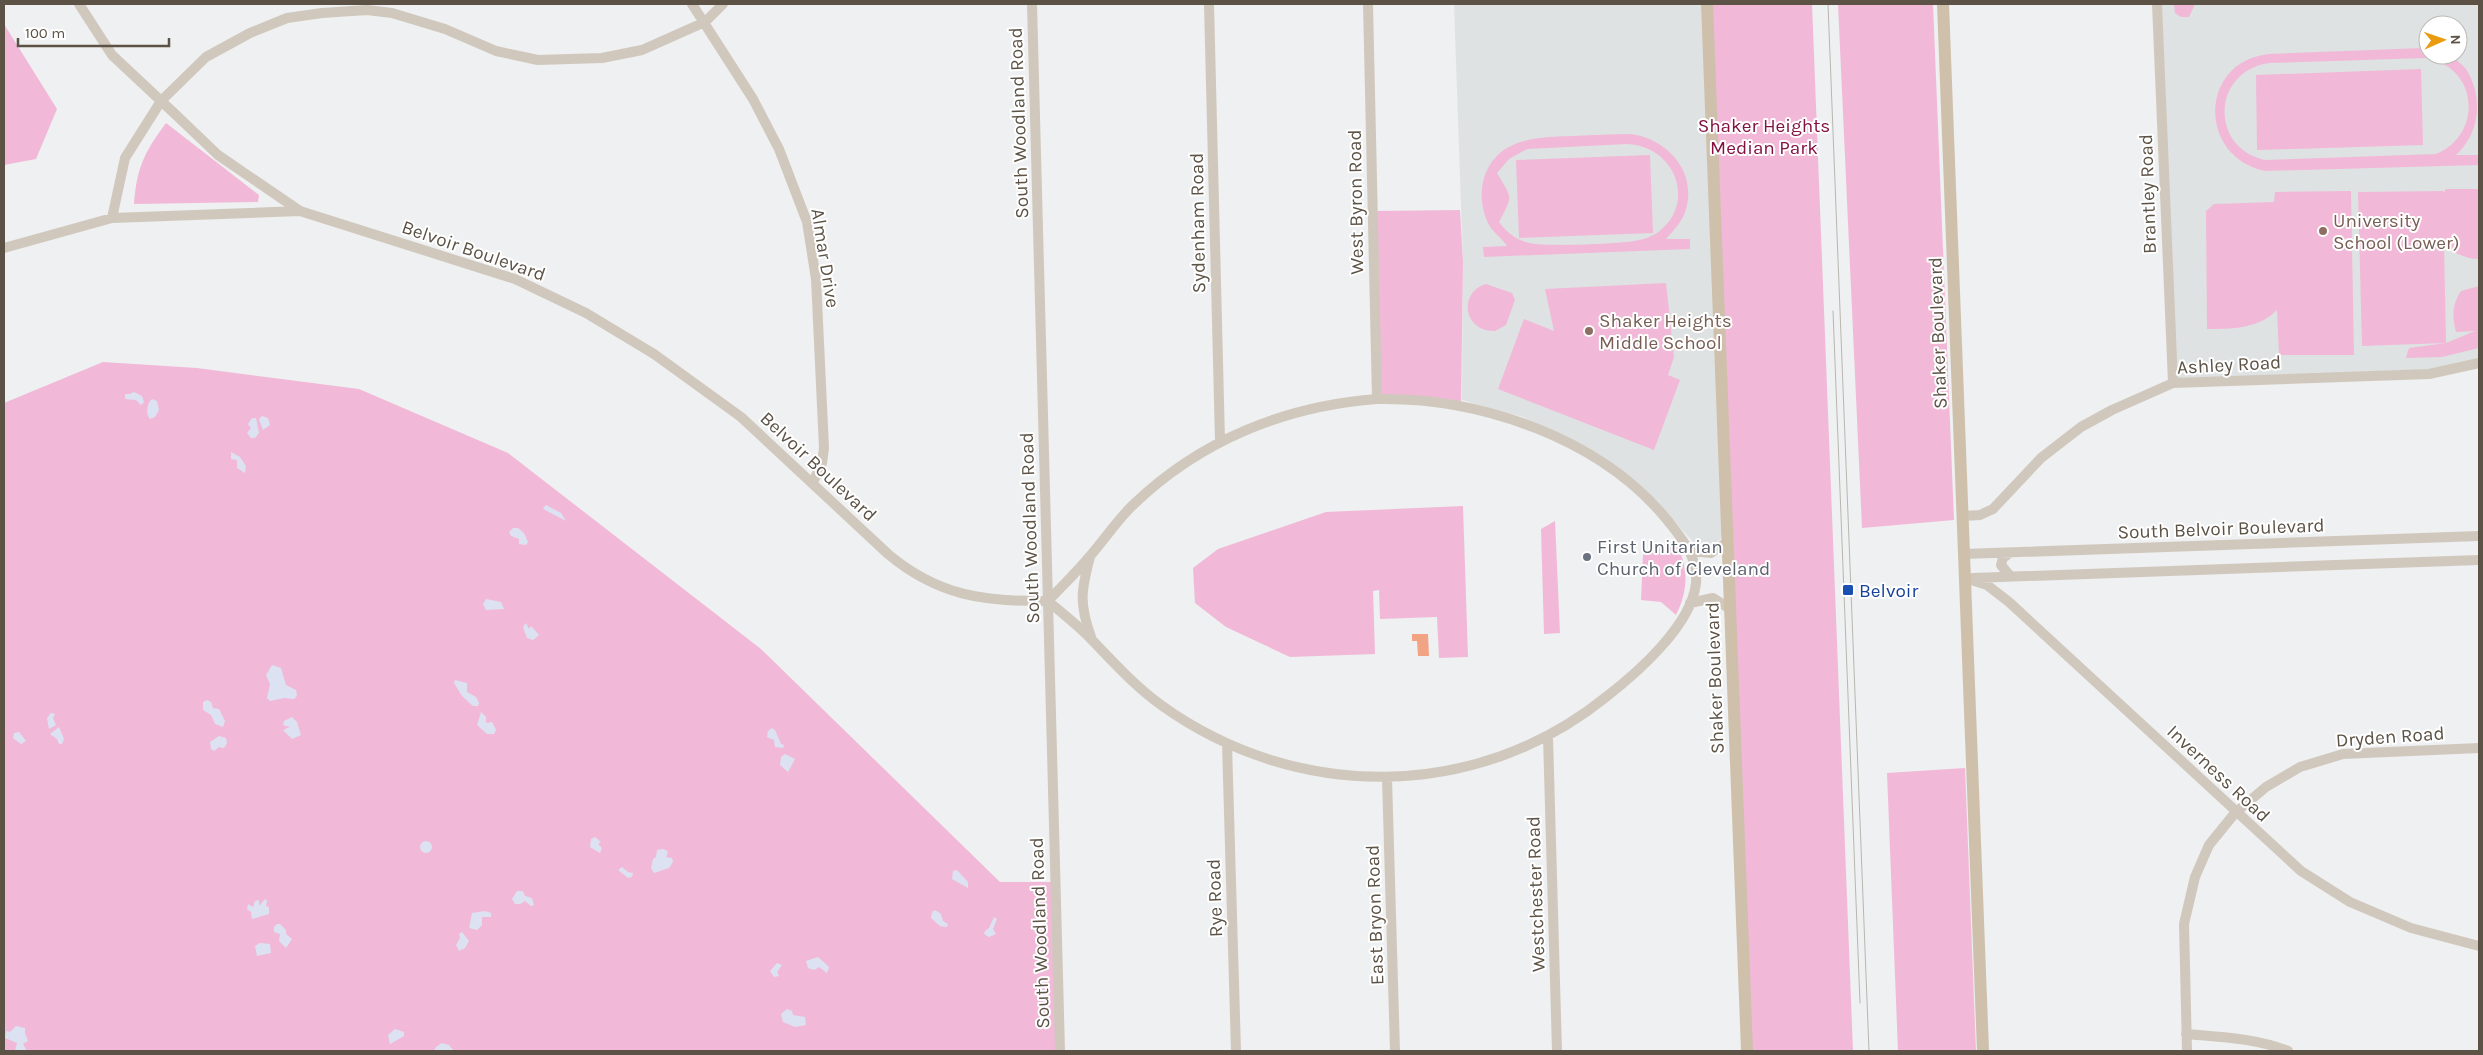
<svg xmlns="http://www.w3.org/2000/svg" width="2483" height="1055" font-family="Karla,sans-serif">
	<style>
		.education { fill: #dfe2e2; fill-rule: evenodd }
		.green { fill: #f1b9d7; fill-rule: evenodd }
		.sand { fill: #dde2f3 }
		.water { fill: #f1a384 }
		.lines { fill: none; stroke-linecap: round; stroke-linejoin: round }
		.minor { stroke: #d1c8bd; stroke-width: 10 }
		.major { stroke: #cfc0ac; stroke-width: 12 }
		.tram { stroke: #b9b6af; stroke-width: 1 }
		.education-dot { fill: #8d6e63; stroke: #fff; stroke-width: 2 }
		.worship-dot { fill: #6b7280; stroke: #fff; stroke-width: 2 }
		.transit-dot { fill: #1a4fb4; stroke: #fff; stroke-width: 2 }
		.labels { text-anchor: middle; stroke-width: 4; stroke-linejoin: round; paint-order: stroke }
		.street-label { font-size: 19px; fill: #5c5245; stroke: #fff }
		.park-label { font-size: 19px; fill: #821240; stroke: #fff }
		.education-label { font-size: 19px; fill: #785e54; stroke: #fff; text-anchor: start }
		.worship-label { font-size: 19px; fill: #5b616d; stroke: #fff; text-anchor: start }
		.transit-label { font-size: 19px; fill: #164399; stroke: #fff; text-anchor: start }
	</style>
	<rect width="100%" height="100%" fill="#eef0f1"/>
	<path class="education" d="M1454 4H1702L1722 530 1721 538 1713 546H1697L1653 498 1607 460 1580 443 1523 417 1462 400 1463 262Z
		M2157 4H2479V363L2456 370 2173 383ZM2428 25H2458V55H2428Z"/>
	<path class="green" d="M1707 4H1812L1853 1051H1748Z
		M1838 4H1933L1954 520 1862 528Z
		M2174 4H2195L2189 17H2181L2175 13Z
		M4 24 57 109 36 159 4 165Z
		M2423 48 2428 49V55C2434 55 2441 54 2447 55 2454 56 2461 64 2466 69 2483 96 2481 132 2456 155H2479V165L2265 171C2197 157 2199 61 2269 54ZM2426 58C2479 67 2483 135 2436 154L2265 160C2209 148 2212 71 2269 63Z
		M2421 69 2423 145 2257 150 2256 75Z
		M166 123 259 195 258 202 134 204C137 167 144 153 166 123Z
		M1631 134C1669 139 1700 175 1684 215 1679 225 1673 231 1666 239H1690V249L1484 257 1483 247 1507 246C1502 238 1492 232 1488 223 1481 209 1480 193 1484 178 1497 137 1538 137 1574 136 1593 135 1612 134 1631 134ZM1627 144C1675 146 1698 203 1657 233 1652 236 1645 239 1639 240 1624 244 1544 247 1529 243 1517 240 1507 233 1499 222 1513 195 1513 200 1497 173L1509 159 1527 149Z
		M1650 155 1653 233 1519 238 1516 160Z
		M2446 189H2479V259C2466 259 2453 253 2444 244L2446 343 2475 331 2456 332C2452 316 2452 305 2461 291L2479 286V348L2442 357 2406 358 2409 348 2446 343 2362 346 2358 192 2443 191V193Z
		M2351 191 2354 355H2279L2277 310C2259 329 2231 329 2207 329L2206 211 2214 204 2274 202 2275 192Z
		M1460 210 1463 262 1461 405 1377 399 1373 211Z
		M1666 283 1674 357 1668 375 1680 380 1654 450 1498 389 1524 319 1554 331 1545 289Z
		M1486 284 1512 293 1515 300 1506 325 1495 331C1463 332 1458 292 1486 284Z
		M103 362 197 368 359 389 508 453 761 649 1000 882H1056L1060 1051H4V403Z
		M1463 506 1468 657 1439 658 1437 617 1380 619 1379 590 1373 591 1375 654 1290 657 1226 627 1195 603 1193 568 1218 549 1326 512Z
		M1555 521 1560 633 1544 634 1541 529Z
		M1674 540C1689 565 1689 589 1676 615L1661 602 1641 600 1643 555Z
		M1965 768 1976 1051H1898L1887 773Z"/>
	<path class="sand" d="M134 392 142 396 144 402 141 405 136 400 125 399V394H130Z
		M152 399 157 401 159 410 155 417 150 419C146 415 146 404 152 399Z
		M262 416 268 418 270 425 263 430 259 419Z
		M252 418H256L259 433 255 438H251L247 433 251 428 248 424Z
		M231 452 240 457 246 466 245 473 237 468V460L231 459Z
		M546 505 561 513 566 521 545 510 543 508Z
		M513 528H518L524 533 528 542 526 545 519 544V539L511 536 509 532Z
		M486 599 501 602 504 609 486 610 483 604Z
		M526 623 529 629 531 626 539 635 533 640 527 638 523 627Z
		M272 665 281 668 286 685 296 690 297 696 294 699 284 698 270 701 267 698 270 684 266 675Z
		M455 680 467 683V692L476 697 479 703 478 706H473L462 696 454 683Z
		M207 700 211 702 213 708 219 709 225 721 223 727 215 724 211 715 203 710V702Z
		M481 712 486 717V723L492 722 496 730 494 734H487L477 725Z
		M51 713 55 714 53 718 56 725 49 729 47 718Z
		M292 717 297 722 301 735 292 739 283 730 290 727 283 725 284 721Z
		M59 727 64 739 62 744H59L57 739 50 734Z
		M772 728 775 730 781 744 784 745 783 748 775 747 774 740 767 737 768 731Z
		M19 732 26 741 21 744 13 738 14 733Z
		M219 736 226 738 227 743 224 748 219 747 214 751 211 749 210 742Z
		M785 754 795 759 788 772 780 765 781 757Z
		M595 837 601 842 598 844 602 848 600 853 590 847 591 839Z
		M420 847a6 6 0 1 1 12 0a6 6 0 1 1-12 0Z
		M662 849 666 850 668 852 666 857 672 858 673 862 669 868 654 873 651 868 653 859 656 857 657 850Z
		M622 867 628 872 633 873 632 877 628 878 618 870Z
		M957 870 968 882V888L952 879 953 871Z
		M517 891H523L525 896 532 898 534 905 531 906 525 901 520 904H515L512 899Z
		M265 899 267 901 266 906 269 907V914L252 919 251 912 247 909 248 904 253 907 255 901 259 900V906Z
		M935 910 941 914 943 921 948 924 947 927 940 926 931 918 932 912Z
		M485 911 491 913V917H482V925L477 930 469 928 472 913Z
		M994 917 997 919 993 929 996 934 989 937 984 934 985 931 989 928Z
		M277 924H280L286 930V934L292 939 286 948 279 941 280 934 274 932V927Z
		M462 932 469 941 465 948 459 951 456 945 460 938 459 934Z
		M260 943 270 944 271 953 257 956 255 946Z
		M818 957 829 967 827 973 819 967 814 970 808 968 806 961Z
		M777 963 782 965 777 972 779 976 774 977 770 971Z
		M787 1009 792 1011 793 1015 805 1017 806 1025 795 1027 783 1022 781 1014Z
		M16 1026 25 1028V1033L28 1041 23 1044 27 1051H15L17 1043 5 1038 6 1031 10 1032Z
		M395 1029 404 1032V1036L390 1044 388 1035Z
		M442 1043 449 1045 454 1051H434L436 1047Z"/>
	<path class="water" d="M1412 634H1428L1429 656H1418L1417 641H1412Z"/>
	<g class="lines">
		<path class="minor" d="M79 4 112 55 175 114 218 155 300 211
			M692 4 753 99 779 149 807 222 816 279 824 448 822 463 813 482
			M1032 4 1060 1051
			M1209 4 1220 441
			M1368 4 1377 399
			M2157 4 2173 383
			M112 218 125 158 161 101 206 57 250 33 287 18 322 13 367 10 392 13 445 29 496 51 538 60 602 58 642 50 705 22 723 4
			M4 248 112 218 300 211 515 279 586 313 654 354 741 417 888 554C938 596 985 602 1048 601
			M1377 399C1480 397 1601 438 1668 521 1683 540 1698 557 1696 583 1692 625 1637 673 1606 697 1476 802 1296 802 1161 705 1135 686 1114 663 1092 640 1079 626 1063 614 1048 601 1062 586 1077 572 1090 556 1105 539 1117 520 1134 504 1201 440 1285 406 1377 399Z
			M1963 516 1980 515 1993 509 2041 458 2081 427 2112 410 2173 383 2429 374 2479 363
			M1690 551 1711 553 1727 542
			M1964 554 2479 536
			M1090 557C1081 591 1079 603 1091 637
			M2010 576 2001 565 2003 558 2010 553
			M1965 578 1987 585 2009 602 2301 871 2350 902 2411 928 2479 946
			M1973 578 2479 560
			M1690 603 1713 598 1730 609
			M1548 737 1557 1051
			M1227 744 1236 1051
			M1387 778 1395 1051
			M2186 1034C2220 1037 2256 1038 2288 1051
			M2187 1051 2184 924 2195 877 2209 845 2235 813 2266 787 2300 767 2343 754 2479 748"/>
		<path class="major" d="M1707 4 1747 1051
			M1943 4 1983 1051"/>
		<path class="tram" d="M1828 4 1869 1051
			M1833 311 1860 1003"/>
	</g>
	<g class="education-dot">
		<circle cx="2323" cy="231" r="5"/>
		<circle cx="1589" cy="331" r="5"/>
	</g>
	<circle class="worship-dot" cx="1587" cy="557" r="5"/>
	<rect class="transit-dot" x="1842" y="584" width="12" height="12" rx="2.5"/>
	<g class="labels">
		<g class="street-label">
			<text transform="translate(1018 123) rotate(-92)" y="7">South Woodland Road</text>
			<text transform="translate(2147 194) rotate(-92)" y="7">Brantley Road</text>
			<text transform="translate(1355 202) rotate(-91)" y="7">West Byron Road</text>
			<text transform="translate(1197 223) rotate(-91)" y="7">Sydenham Road</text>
			<text transform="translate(474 250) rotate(19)" y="7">Belvoir Boulevard</text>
			<text transform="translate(826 258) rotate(81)" y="7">Almar Drive</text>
			<text transform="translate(1937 333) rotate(-92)" y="7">Shaker Boulevard</text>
			<text transform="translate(2229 364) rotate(-3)" y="7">Ashley Road</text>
			<text transform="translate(819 466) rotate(43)" y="7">Belvoir Boulevard</text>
			<text transform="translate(1029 528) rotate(-92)" y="7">South Woodland Road</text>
			<text transform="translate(2221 528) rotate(-2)" y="7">South Belvoir Boulevard</text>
			<text transform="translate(1714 678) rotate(-92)" y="7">Shaker Boulevard</text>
			<text transform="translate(2390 736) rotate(-4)" y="7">Dryden Road</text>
			<text transform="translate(2219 773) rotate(43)" y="7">Inverness Road</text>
			<text transform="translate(1535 894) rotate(-92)" y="7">Westchester Road</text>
			<text transform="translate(1214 898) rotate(-92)" y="7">Rye Road</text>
			<text transform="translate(1374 915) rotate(-92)" y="7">East Bryon Road</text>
			<text transform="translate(1039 933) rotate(-92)" y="7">South Woodland Road</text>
		</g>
		<g class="park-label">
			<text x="1764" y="132">Shaker Heights<tspan x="1764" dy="22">Median Park</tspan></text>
		</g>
		<g class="education-label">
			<text x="2333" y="227">University<tspan x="2333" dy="22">School (Lower)</tspan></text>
			<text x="1599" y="327">Shaker Heights<tspan x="1599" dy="22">Middle School</tspan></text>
		</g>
		<g class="worship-label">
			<text x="1597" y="553">First Unitarian<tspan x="1597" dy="22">Church of Cleveland</tspan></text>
		</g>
		<g class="transit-label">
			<text x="1859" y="597">Belvoir</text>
		</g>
	</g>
	<rect width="2483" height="1055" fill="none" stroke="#5c5245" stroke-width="10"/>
	<g transform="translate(2443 40) rotate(88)"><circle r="24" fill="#ffffff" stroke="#bebab5"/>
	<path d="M0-4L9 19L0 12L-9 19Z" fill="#e99c0f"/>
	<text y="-8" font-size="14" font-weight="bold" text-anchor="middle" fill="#5c5245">N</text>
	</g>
	<path d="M18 38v8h151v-8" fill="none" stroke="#5c5245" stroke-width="2.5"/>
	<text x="25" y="38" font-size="15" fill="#5c5245" stroke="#ffffff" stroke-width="4" paint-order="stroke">100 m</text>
</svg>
